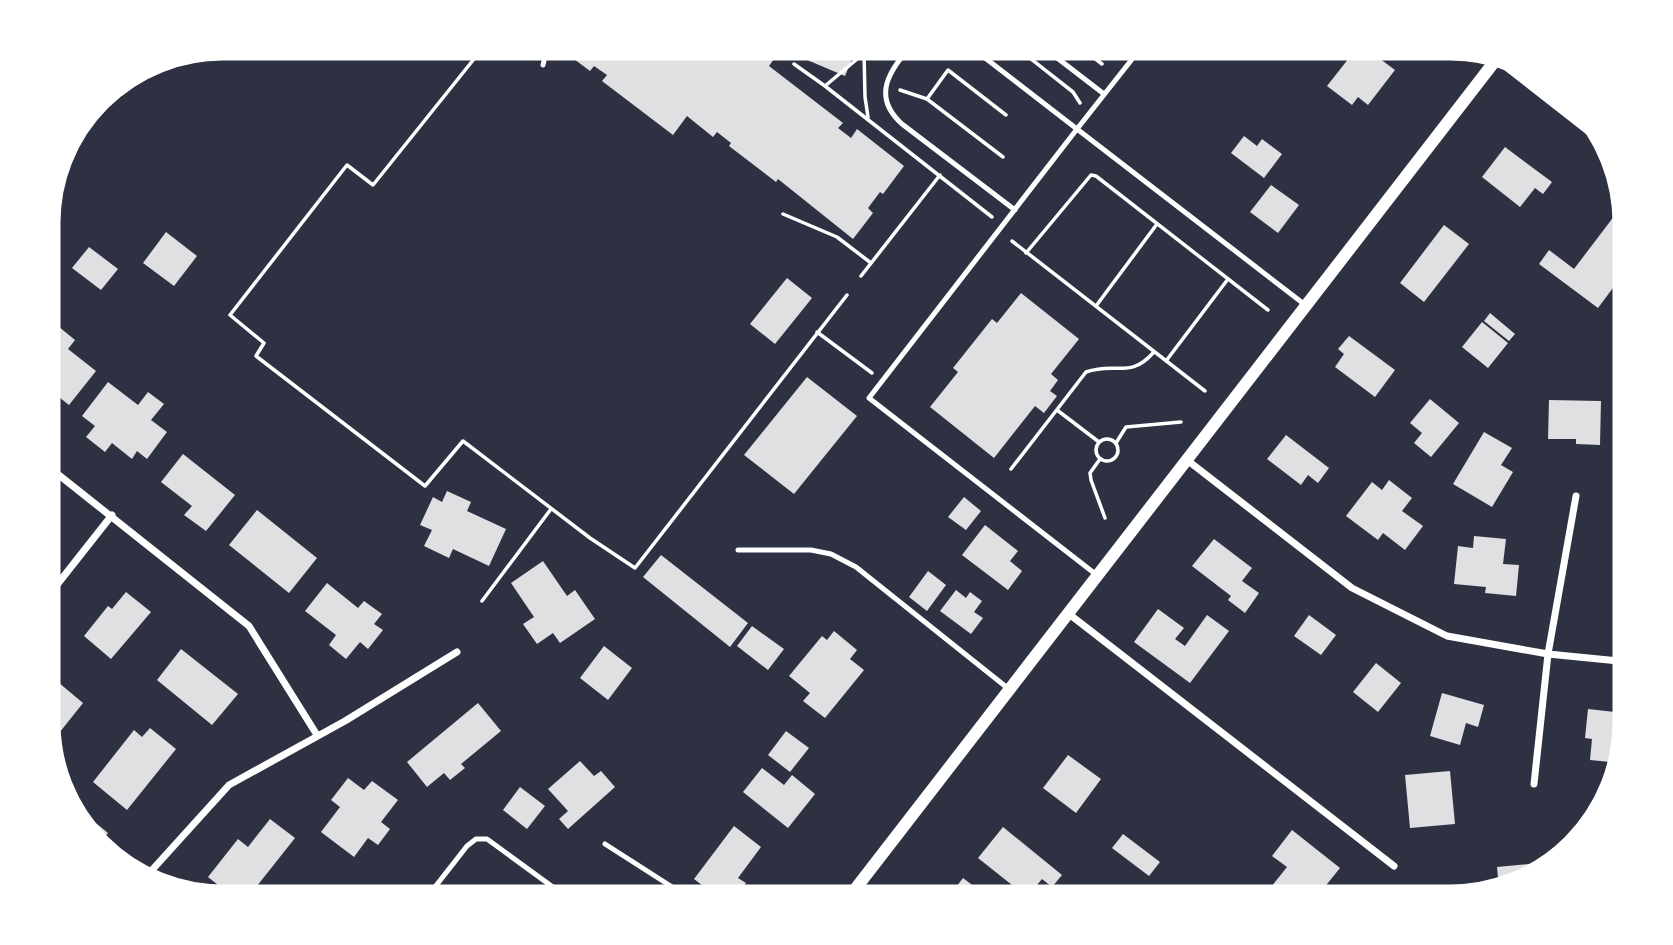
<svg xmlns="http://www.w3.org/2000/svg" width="1673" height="945" font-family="Cabin,sans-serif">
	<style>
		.building { fill: #e0e0e3 }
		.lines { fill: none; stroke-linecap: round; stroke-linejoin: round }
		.path { stroke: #fff; stroke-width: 3.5 }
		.service { stroke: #fff; stroke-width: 5 }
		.minor { stroke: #fff; stroke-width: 7 }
		.tertiary { stroke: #fff; stroke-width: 12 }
		.rim { fill: none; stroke: #fff; stroke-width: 9 }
	</style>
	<rect width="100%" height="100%" fill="#2d3142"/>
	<path class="building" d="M574 44H692L711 58 722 44H858L845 76 781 49 769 66 843 123 838 128 851 138 857 129 904 166 883 194 880 192 868 208 873 213 853 239 778 179 776 182 729 146 731 143 717 132 713 137 687 116 673 135 602 81 607 75 594 66 590 71 566 53Z
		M1360 44 1395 70 1368 105 1358 97 1352 105 1327 86Z
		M1244 136 1257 146 1262 139 1282 154 1264 178 1231 153Z
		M1505 147 1552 182 1543 194 1535 188 1520 207 1482 177Z
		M1271 185 1299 205 1278 233 1250 212Z
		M1615 215 1629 225V251L1620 263 1627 269 1598 308 1539 264 1549 250 1574 269Z
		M1444 225 1469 244 1424 302 1400 283Z
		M166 232 197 256 174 286 143 263Z
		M89 247 118 269 101 290 72 268Z
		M787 278 812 298 775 344 750 324Z
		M1021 293 1079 339 1051 374 1058 380 1050 391 1057 396 1044 413 1035 406 994 458 930 407 958 372 953 368 992 319 997 323Z
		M1490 313 1515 334 1509 341 1484 321Z
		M53 322 75 340 68 349 96 371 69 405 45 386V332Z
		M1482 322 1508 343 1488 368 1462 347Z
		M1349 336 1395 370 1375 397 1335 367 1344 354 1338 349Z
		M807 377 857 416 794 494 744 455Z
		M108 382 138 405 148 392 164 404 151 420 167 432 147 459 137 451 132 459 112 443 105 452 86 437 95 426 82 416Z
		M1430 399 1459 423 1431 457 1414 443 1422 433 1410 423Z
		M1549 400 1601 401 1600 445 1576 444V439H1548Z
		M1484 432 1512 448 1501 465 1513 472 1492 507 1453 484Z
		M1286 435 1329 468 1318 483 1308 475 1301 485 1267 459Z
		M183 454 235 495 206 531 184 515 192 506 161 482Z
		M1389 480 1412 498 1402 511 1423 526 1405 550 1383 533 1378 540 1346 516 1372 482 1382 490Z
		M447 491 471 502 467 511 506 529 489 566 453 549 449 558 424 546 432 530 420 525 433 497 442 502Z
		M964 497 981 511 966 530 948 517Z
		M257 510 317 558 289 593 229 545Z
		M985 525 1018 551 1010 561 1022 571 1008 590 962 555Z
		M1474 536 1506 539 1503 564 1519 565 1516 596 1485 593 1486 587 1454 584 1458 546 1473 548Z
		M1214 539 1252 568 1242 581 1259 593 1245 613 1228 600 1231 596 1192 566Z
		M661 555 748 623 730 647 643 577Z
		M543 561 567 596 575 590 595 619 560 643 553 633 537 644 523 624 534 617 511 583Z
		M928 571 946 585 927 611 909 597Z
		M327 583 358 608 364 601 382 614 374 624 383 630 368 649 360 642 346 659 329 645 336 635 305 611Z
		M956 590 966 598 970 592 982 601 974 612 983 618 971 634 940 611Z
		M126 592 151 612 111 659 84 636 108 606 112 609Z
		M1158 609 1184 628 1175 639 1185 646 1207 615 1229 631 1190 683 1134 642Z
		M1309 615 1336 635 1321 655 1294 636Z
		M752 626 784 649 768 670 737 646Z
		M834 631 857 650 850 659 864 670 825 718 803 701 810 693 789 676 822 636 827 640Z
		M604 646 632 668 608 700 580 678Z
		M181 649 238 694 212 725 157 680Z
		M1376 663 1401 683 1378 712 1353 692Z
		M52 677 83 703 48 747 45 745V685Z
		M1442 693 1484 705 1478 727 1466 723 1460 745 1430 736Z
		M478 703 501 731 461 764 465 768 450 780 444 773 427 787 407 762Z
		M1588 709 1615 712V717L1629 718V734L1620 763 1590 760 1592 739 1585 738Z
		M150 728 176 749 127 810 93 782 134 730 142 737Z
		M786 731 809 748 790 772 768 755Z
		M1068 755 1101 779 1076 813 1043 788Z
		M580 761 594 776 601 771 615 787 568 829 559 819 568 811 548 789Z
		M762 768 784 785 792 775 815 794 788 828 743 792Z
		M1450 771 1455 824 1410 828 1405 775Z
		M348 778 364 790 372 781 398 800 381 822 390 829 378 845 368 838 354 857 321 832 340 807 331 800Z
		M520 787 545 806 527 829 503 810Z
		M75 806 108 833 98 844 74 821 70 812Z
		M270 819 295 838 245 901H238L208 877 238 839 248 847Z
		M734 826 761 847 738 878 746 883 732 901H723L694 879Z
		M1003 827 1062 875 1052 887 1042 879 1027 897 978 858Z
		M1292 830 1340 868 1319 894 1309 887 1298 901H1289L1271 887 1287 867 1272 856Z
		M1123 834 1160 862 1149 876 1112 848Z
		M1530 864 1532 874H1542L1499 888 1497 867Z
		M963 878 984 894 979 901H934L943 889 950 895Z"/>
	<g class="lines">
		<path class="path" d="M486 44 373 185 347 165 230 315 264 343 256 356 425 486 463 441 590 538 635 568 847 295
			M875 44 825 86 992 217
			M1012 44 1073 92 1080 103
			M1076 44 1102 64
			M864 52 865 97 868 117
			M794 64 825 86
			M900 90 927 99
			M1003 157 927 99 948 70 1006 115
			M783 214 837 237 871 263
			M1012 241 1205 391
			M1026 253 1091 175 1096 176 1268 310
			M861 276 940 175
			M1096 306 1157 224
			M817 332 872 373
			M1166 361 1228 279
			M1057 410 1099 442
			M1096 450a11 11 0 1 1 22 0a11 11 0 1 1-22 0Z
			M1116 443 1126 427 1181 422
			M1100 459 1090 473 1091 480 1105 518
			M1011 469 1086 372C1117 361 1129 380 1154 352
			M482 601 551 509"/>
		<path class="service" d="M912 44C891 70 870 95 902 124L1015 210
			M967 44 1077 129 1144 44
			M1039 44 1104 94
			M543 65 548 44
			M738 550H811L831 554 856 567 1010 690
			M1098 576 869 398 1077 129 1304 304
			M605 844 694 901
			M329 901 339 888 356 901
			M424 901 467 846 476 839H487L572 901"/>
		<path class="minor" d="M1187 460 1352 588 1447 636 1548 654 1629 662
			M45 464 249 626 317 735
			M45 600 112 515
			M1069 614 1394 866
			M1534 784 1548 654 1576 496
			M143 880 229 785 345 721 457 652"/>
		<path class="tertiary" d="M1496 56 1606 142
			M846 901 1498 57"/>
	</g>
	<path d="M0 0H1673V945H0ZM223 56H1450A167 167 0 0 1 1617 223V722A167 167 0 0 1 1450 889H223A167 167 0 0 1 56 722V223A167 167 0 0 1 223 56Z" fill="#fff" fill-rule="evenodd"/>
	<path class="rim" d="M223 56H1450A167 167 0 0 1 1617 223V722A167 167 0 0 1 1450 889H223A167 167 0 0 1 56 722V223A167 167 0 0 1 223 56Z"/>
</svg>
